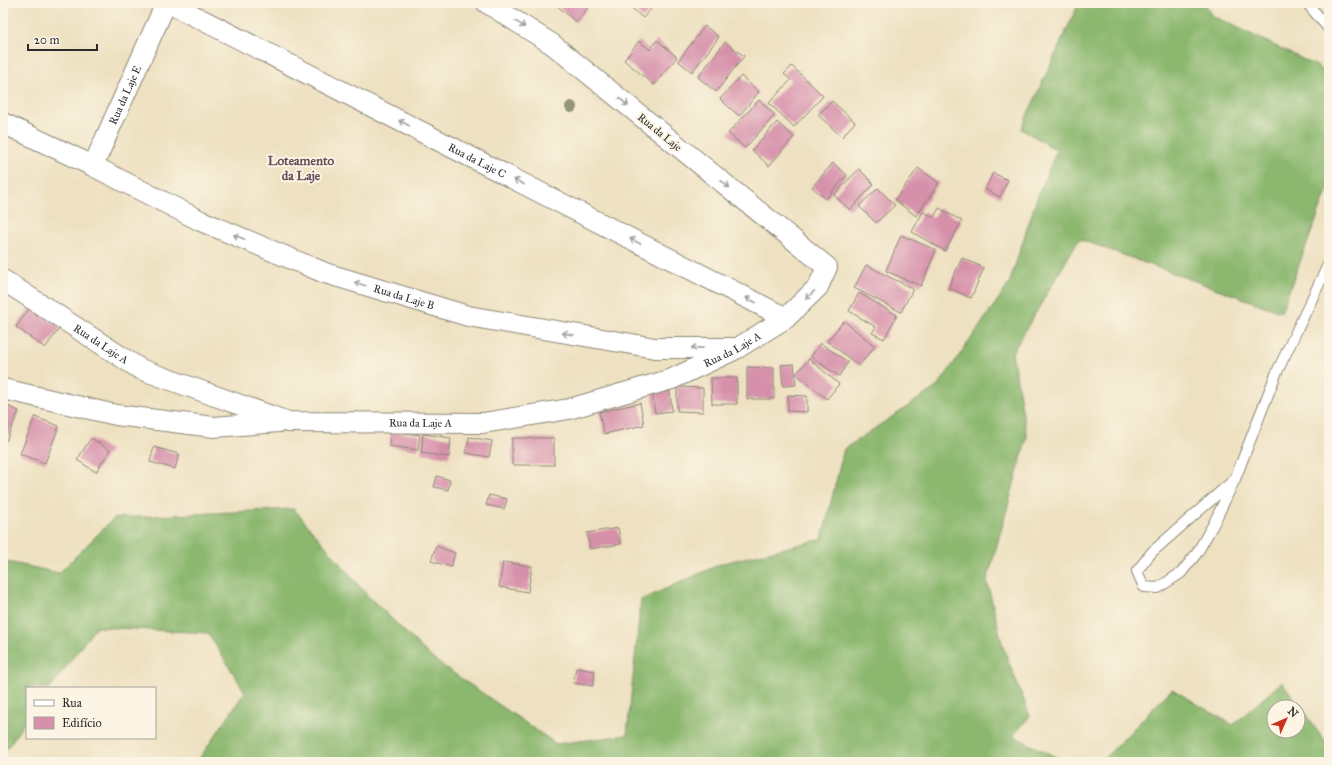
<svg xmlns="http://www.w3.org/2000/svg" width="1332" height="765" font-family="'IM FELL Great Primer',serif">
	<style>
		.forest { fill: #8bb76e; stroke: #5b714c; fill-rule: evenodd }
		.building { fill: #d690aa }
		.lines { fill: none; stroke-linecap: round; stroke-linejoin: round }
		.service-casing { stroke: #8c8676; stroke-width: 12 }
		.minor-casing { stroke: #8c8676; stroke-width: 22 }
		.service { stroke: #fff; stroke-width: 10 }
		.minor { stroke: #fff; stroke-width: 20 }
		.tree { fill: #95957a }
		.oneway { stroke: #a0a0a0 }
		.labels { text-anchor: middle; stroke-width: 4; stroke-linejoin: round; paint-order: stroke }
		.street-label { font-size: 11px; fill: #2b2b2b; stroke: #fcf5e5 }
		.quarter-label { font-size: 13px; font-weight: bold; fill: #674e57; stroke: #fcf5e5 }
	</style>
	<rect width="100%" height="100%" fill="#fcf5e5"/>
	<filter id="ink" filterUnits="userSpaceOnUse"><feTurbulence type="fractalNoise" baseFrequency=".025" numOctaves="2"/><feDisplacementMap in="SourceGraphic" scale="8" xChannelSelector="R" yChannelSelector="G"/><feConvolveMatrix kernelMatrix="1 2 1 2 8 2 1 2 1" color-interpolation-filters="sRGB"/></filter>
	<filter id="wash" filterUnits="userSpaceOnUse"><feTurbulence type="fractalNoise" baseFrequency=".012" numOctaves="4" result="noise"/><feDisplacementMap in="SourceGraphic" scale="16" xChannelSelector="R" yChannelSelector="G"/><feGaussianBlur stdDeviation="0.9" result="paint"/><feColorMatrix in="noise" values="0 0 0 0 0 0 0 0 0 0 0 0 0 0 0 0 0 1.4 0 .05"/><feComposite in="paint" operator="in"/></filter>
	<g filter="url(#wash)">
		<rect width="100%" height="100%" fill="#eee1c1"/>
		<path class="forest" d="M1079 3H1122L1128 7 1130 3H1205L1211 15 1317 66 1329 76V186L1281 312 1079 239 1012 353 1027 437 987 581 1003 647 1030 716 1013 736 1066 762H197L245 692 208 633 96 627 50 688H27V719L3 754V561L59 573 114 518 294 509 366 594 433 659 556 744 627 735 641 600 723 563 822 539 844 449 938 386 1009 284 1038 195 1057 150 1021 129Z
			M1282 682 1329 747V762H1101L1172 689 1233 725ZM1274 707H1298V731H1274Z"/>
		<g id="blocks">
			<path class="building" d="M554 3H592L576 22Z
				M626 3H656L643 18Z
				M705 26 719 37 692 72 678 61Z
				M657 40 677 57 654 85 624 60 639 41 650 50Z
				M725 42 744 56 716 92 698 77Z
				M792 66 823 96 794 127 769 103 791 80 784 74Z
				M741 76 759 92 739 116 720 99Z
				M759 100 775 115 745 148 728 133Z
				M832 101 855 122 842 137 818 115Z
				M777 122 794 137 769 166 752 150Z
				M833 163 847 175 826 199 812 187Z
				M918 168 939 183 916 216 895 200Z
				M859 169 874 184 850 210 834 195Z
				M993 173 1008 180 1000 197 985 189Z
				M878 188 895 205 876 223 859 206Z
				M939 208 962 221 945 251 912 232 923 212 934 217Z
				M901 235 936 250 921 286 886 271Z
				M962 258 984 268 971 298 948 288Z
				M866 265 913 289 901 312 854 288Z
				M859 293 897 315 884 339 872 333 876 327 849 311Z
				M31 306 60 328 45 348 16 327Z
				M844 321 875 346 859 366 827 341Z
				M820 343 848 362 839 376 811 357Z
				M809 359 839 384 827 399 796 374Z
				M794 364 796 385 783 386 781 365Z
				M747 367 774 368V399H747Z
				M711 378H737V404H712Z
				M669 386 672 411 655 413 652 389Z
				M677 387 703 388V412L677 411Z
				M788 395 807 396V412L788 411Z
				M640 403 644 425 604 434 599 412Z
				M3 404 19 411 6 441 3 440Z
				M35 417 59 426 45 463 20 454Z
				M391 431 420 435 418 450 389 446Z
				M423 434 451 438 449 457 421 453Z
				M469 437 492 441 489 457 466 453Z
				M91 438 110 450 96 472 77 460Z
				M512 438H554V465H512Z
				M154 447 179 454 175 469 150 462Z
				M437 476 450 480 448 490 434 487Z
				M489 495 507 499 504 509 486 505Z
				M618 528 621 544 590 549 587 533Z
				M436 546 455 553 451 567 431 561Z
				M503 562 532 566 528 592 499 587Z
				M576 668 595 671 593 686 573 683Z"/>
		</g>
	</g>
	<g filter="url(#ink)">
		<use href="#blocks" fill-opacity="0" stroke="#8c8676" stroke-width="1"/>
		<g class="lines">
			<defs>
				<path id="service" d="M1307 3 1329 29
					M1235 479 1152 552 1137 571 1144 587 1158 588 1181 573 1197 553 1214 523 1235 479 1276 374 1329 263"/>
				<g id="minor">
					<path id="s1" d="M169 3 786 318"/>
					<path id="s2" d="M3 123 93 166 201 221 325 273 468 316 655 348H732"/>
					<path id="s3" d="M93 166 166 3"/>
					<path id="s4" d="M3 280 140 369 288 422 483 423 569 409 672 379 736 349 786 318 818 287 827 267 552 44 487 3"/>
					<path d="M3 389 116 415 214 427 279 422"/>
				</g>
			</defs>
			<use href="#service" class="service-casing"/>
			<use href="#minor" class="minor-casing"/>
			<use href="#service" class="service"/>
			<use href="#minor" class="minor"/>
		</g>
		<circle class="tree" cx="571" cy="107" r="6"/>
		<defs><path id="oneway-shaft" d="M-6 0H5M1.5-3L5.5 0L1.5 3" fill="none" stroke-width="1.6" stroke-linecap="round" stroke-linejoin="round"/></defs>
		<g class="oneway">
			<use href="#oneway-shaft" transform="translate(520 24) rotate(32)"/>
			<use href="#oneway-shaft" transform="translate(624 102) rotate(41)"/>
			<use href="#oneway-shaft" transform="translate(404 123) rotate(-153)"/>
			<use href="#oneway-shaft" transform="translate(519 182) rotate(-153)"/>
			<use href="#oneway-shaft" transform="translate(725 184) rotate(39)"/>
			<use href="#oneway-shaft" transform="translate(239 237) rotate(-157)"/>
			<use href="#oneway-shaft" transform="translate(635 241) rotate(-153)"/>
			<use href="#oneway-shaft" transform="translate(360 284) rotate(-163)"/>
			<use href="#oneway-shaft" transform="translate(810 295) rotate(137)"/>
			<use href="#oneway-shaft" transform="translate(751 300) rotate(-153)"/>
			<use href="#oneway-shaft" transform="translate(568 334) rotate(-170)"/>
			<use href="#oneway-shaft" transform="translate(697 348) rotate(-179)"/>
		</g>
	</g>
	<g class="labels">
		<g class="street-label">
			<text dy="4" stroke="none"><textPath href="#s3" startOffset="78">Rua da Laje E</textPath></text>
			<text transform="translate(660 132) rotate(39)" y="4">Rua da Laje</text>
			<text dy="4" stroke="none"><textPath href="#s1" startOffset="346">Rua da Laje C</textPath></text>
			<text dy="4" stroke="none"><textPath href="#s2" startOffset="438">Rua da Laje B</textPath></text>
			<text dy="4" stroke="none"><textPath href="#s4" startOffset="117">Rua da Laje A</textPath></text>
			<text dy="4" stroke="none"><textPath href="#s4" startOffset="777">Rua da Laje A</textPath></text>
			<text dy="4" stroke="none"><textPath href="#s4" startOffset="453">Rua da Laje A</textPath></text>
		</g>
		<g class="quarter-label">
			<text x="301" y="165">Loteamento<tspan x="301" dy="15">da Laje</tspan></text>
		</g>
	</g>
	<rect width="1332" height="765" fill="none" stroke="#fcf5e5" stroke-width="16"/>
	<rect x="26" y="687" width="130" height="52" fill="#fcf5e5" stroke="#a8a49b"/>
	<rect x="34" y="700" width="20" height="6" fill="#ffffff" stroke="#a8a49b"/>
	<text x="62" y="707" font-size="12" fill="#2b2b2b">Rua</text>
	<rect x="34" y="717" width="20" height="12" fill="#d690aa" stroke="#a8a49b"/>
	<text x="62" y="727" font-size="12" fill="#2b2b2b">Edifício</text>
	<g transform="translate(1286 719) rotate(45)"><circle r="19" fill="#fcf5e5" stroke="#a8a49b"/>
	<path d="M0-3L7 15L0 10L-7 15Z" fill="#c8321e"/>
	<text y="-6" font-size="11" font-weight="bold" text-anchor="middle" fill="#2b2b2b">N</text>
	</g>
	<path d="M28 44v6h69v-6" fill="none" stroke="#2b2b2b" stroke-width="2"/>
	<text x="34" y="44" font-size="12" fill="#2b2b2b" stroke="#fcf5e5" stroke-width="3" paint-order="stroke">20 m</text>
</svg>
